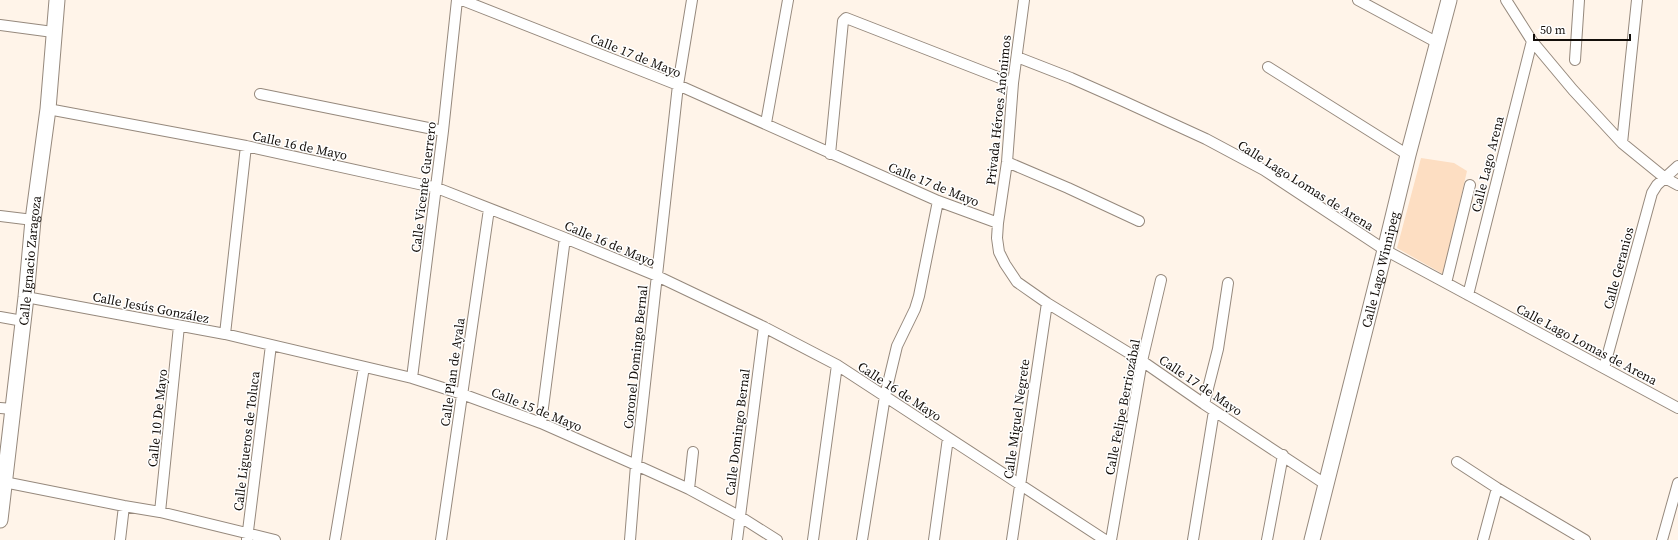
<svg xmlns="http://www.w3.org/2000/svg" width="1678" height="540" font-family="'Source Serif 4',serif">
	<style>
		.green { fill: #fddec2 }
		.lines { fill: none; stroke-linecap: round; stroke-linejoin: round }
		.street-casing { stroke: #96897d; stroke-width: 12 }
		.secondary-casing { stroke: #96897d; stroke-width: 17 }
		.street { stroke: #fff; stroke-width: 10 }
		.secondary { stroke: #fff; stroke-width: 15 }
		.labels { text-anchor: middle; stroke-width: 3; stroke-linejoin: round; paint-order: stroke }
		.street-label { font-size: 13px; fill: #130e0a; stroke: #fff }
	</style>
	<rect width="100%" height="100%" fill="#fff4e9"/>
	<path class="green" d="M1421 158 1454 163 1467 171 1443 274 1397 248Z"/>
	<g class="lines">
		<defs>
			<path id="street" d="M462 0 678 85 938 201 998 223
				M1024 0 1013 83 1007 162 998 223 997 238 999 252 1005 264 1017 282 1047 303 1142 361 1204 404 1325 484
				M1358 0 1438 43
				M1506 0 1532 41 1573 90 1622 143 1665 178 1678 185
				M0 25 53 32
				M1017 57 1071 78 1123 101 1206 139 1264 170 1385 250 1678 408
				M1575 60 1579 0
				M1268 67 1408 155
				M260 94 443 131
				M48 109 246 146 437 188 565 238 657 276 764 327 837 365 1105 540
				M766 123 788 0
				M1622 143 1637 0
				M830 154 843 21 846 18 1013 83
				M1007 162 1068 188 1139 221
				M0 216 33 220
				M1446 283 1470 185
				M1468 295 1532 41
				M26 297 225 334 412 378 462 394 541 423 636 465 689 489 739 516 777 540
				M0 317 23 321
				M225 334 246 146
				M1604 368 1652 193 1657 185 1678 166
				M412 378 443 131 457 0
				M1204 404 1218 349 1228 283
				M0 408 13 409
				M541 423 565 238
				M1457 462 1497 488 1585 540
				M4 482 124 506 160 512 275 540
				M689 489 693 452
				M160 512 179 326
				M247 539 271 345
				M120 540 124 506
				M335 540 364 367
				M441 540 489 209
				M630 540 636 465 678 85 692 0
				M737 540 764 327
				M813 540 837 365
				M862 540 885 396 897 346 915 309 919 296 938 201
				M934 540 948 438
				M1012 540 1047 303
				M1111 540 1142 361 1161 280
				M1193 540 1214 411
				M1267 540 1283 455
				M1483 540 1497 488
				M1662 540 1678 483"/>
			<g id="secondary">
				<path id="s1" d="M0 520 26 297 33 220 48 109 57 0"/>
				<path id="s2" d="M1312 540 1385 250 1408 155 1449 0"/>
			</g>
		</defs>
		<use href="#street" class="street-casing"/>
		<use href="#secondary" class="secondary-casing"/>
		<use href="#street" class="street"/>
		<use href="#secondary" class="secondary"/>
	</g>
	<g class="labels">
		<g class="street-label">
			<text transform="translate(636 55) rotate(22)" y="5">Calle 17 de Mayo</text>
			<text transform="translate(998 110) rotate(-84)" y="5">Privada Héroes Anónimos</text>
			<text transform="translate(300 145) rotate(12)" y="5">Calle 16 de Mayo</text>
			<text transform="translate(1487 164) rotate(-76)" y="5">Calle Lago Arena</text>
			<text transform="translate(934 184) rotate(22)" y="5">Calle 17 de Mayo</text>
			<text transform="translate(1306 185) rotate(32)" y="5">Calle Lago Lomas de Arena</text>
			<text transform="translate(423 187) rotate(-83)" y="5">Calle Vicente Guerrero</text>
			<text transform="translate(610 243) rotate(23)" y="5">Calle 16 de Mayo</text>
			<text dy="5" stroke="none"><textPath href="#s1" startOffset="261">Calle Ignacio Zaragoza</textPath></text>
			<text transform="translate(1618 268) rotate(-75)" y="5">Calle Geranios</text>
			<text dy="5" stroke="none"><textPath href="#s2" startOffset="279">Calle Lago Winnipeg</textPath></text>
			<text transform="translate(151 307) rotate(11)" y="5">Calle Jesús González</text>
			<text transform="translate(1587 344) rotate(28)" y="5">Calle Lago Lomas de Arena</text>
			<text transform="translate(635 357) rotate(-84)" y="5">Coronel Domingo Bernal</text>
			<text transform="translate(452 372) rotate(-82)" y="5">Calle Plan de Ayala</text>
			<text transform="translate(1201 385) rotate(34)" y="5">Calle 17 de Mayo</text>
			<text transform="translate(900 391) rotate(33)" y="5">Calle 16 de Mayo</text>
			<text transform="translate(1122 407) rotate(-79)" y="5">Calle Felipe Berriozábal</text>
			<text transform="translate(537 409) rotate(22)" y="5">Calle 15 de Mayo</text>
			<text transform="translate(157 418) rotate(-84)" y="5">Calle 10 De Mayo</text>
			<text transform="translate(1016 419) rotate(-82)" y="5">Calle Miguel Negrete</text>
			<text transform="translate(737 432) rotate(-83)" y="5">Calle Domingo Bernal</text>
			<text transform="translate(246 441) rotate(-83)" y="5">Calle Ligueros de Toluca</text>
		</g>
	</g>
	<path d="M1534 34v6h96v-6" fill="none" stroke="#130e0a" stroke-width="2"/>
	<text x="1540" y="34" font-size="12" fill="#130e0a" stroke="#ffffff" stroke-width="3" paint-order="stroke">50 m</text>
</svg>
